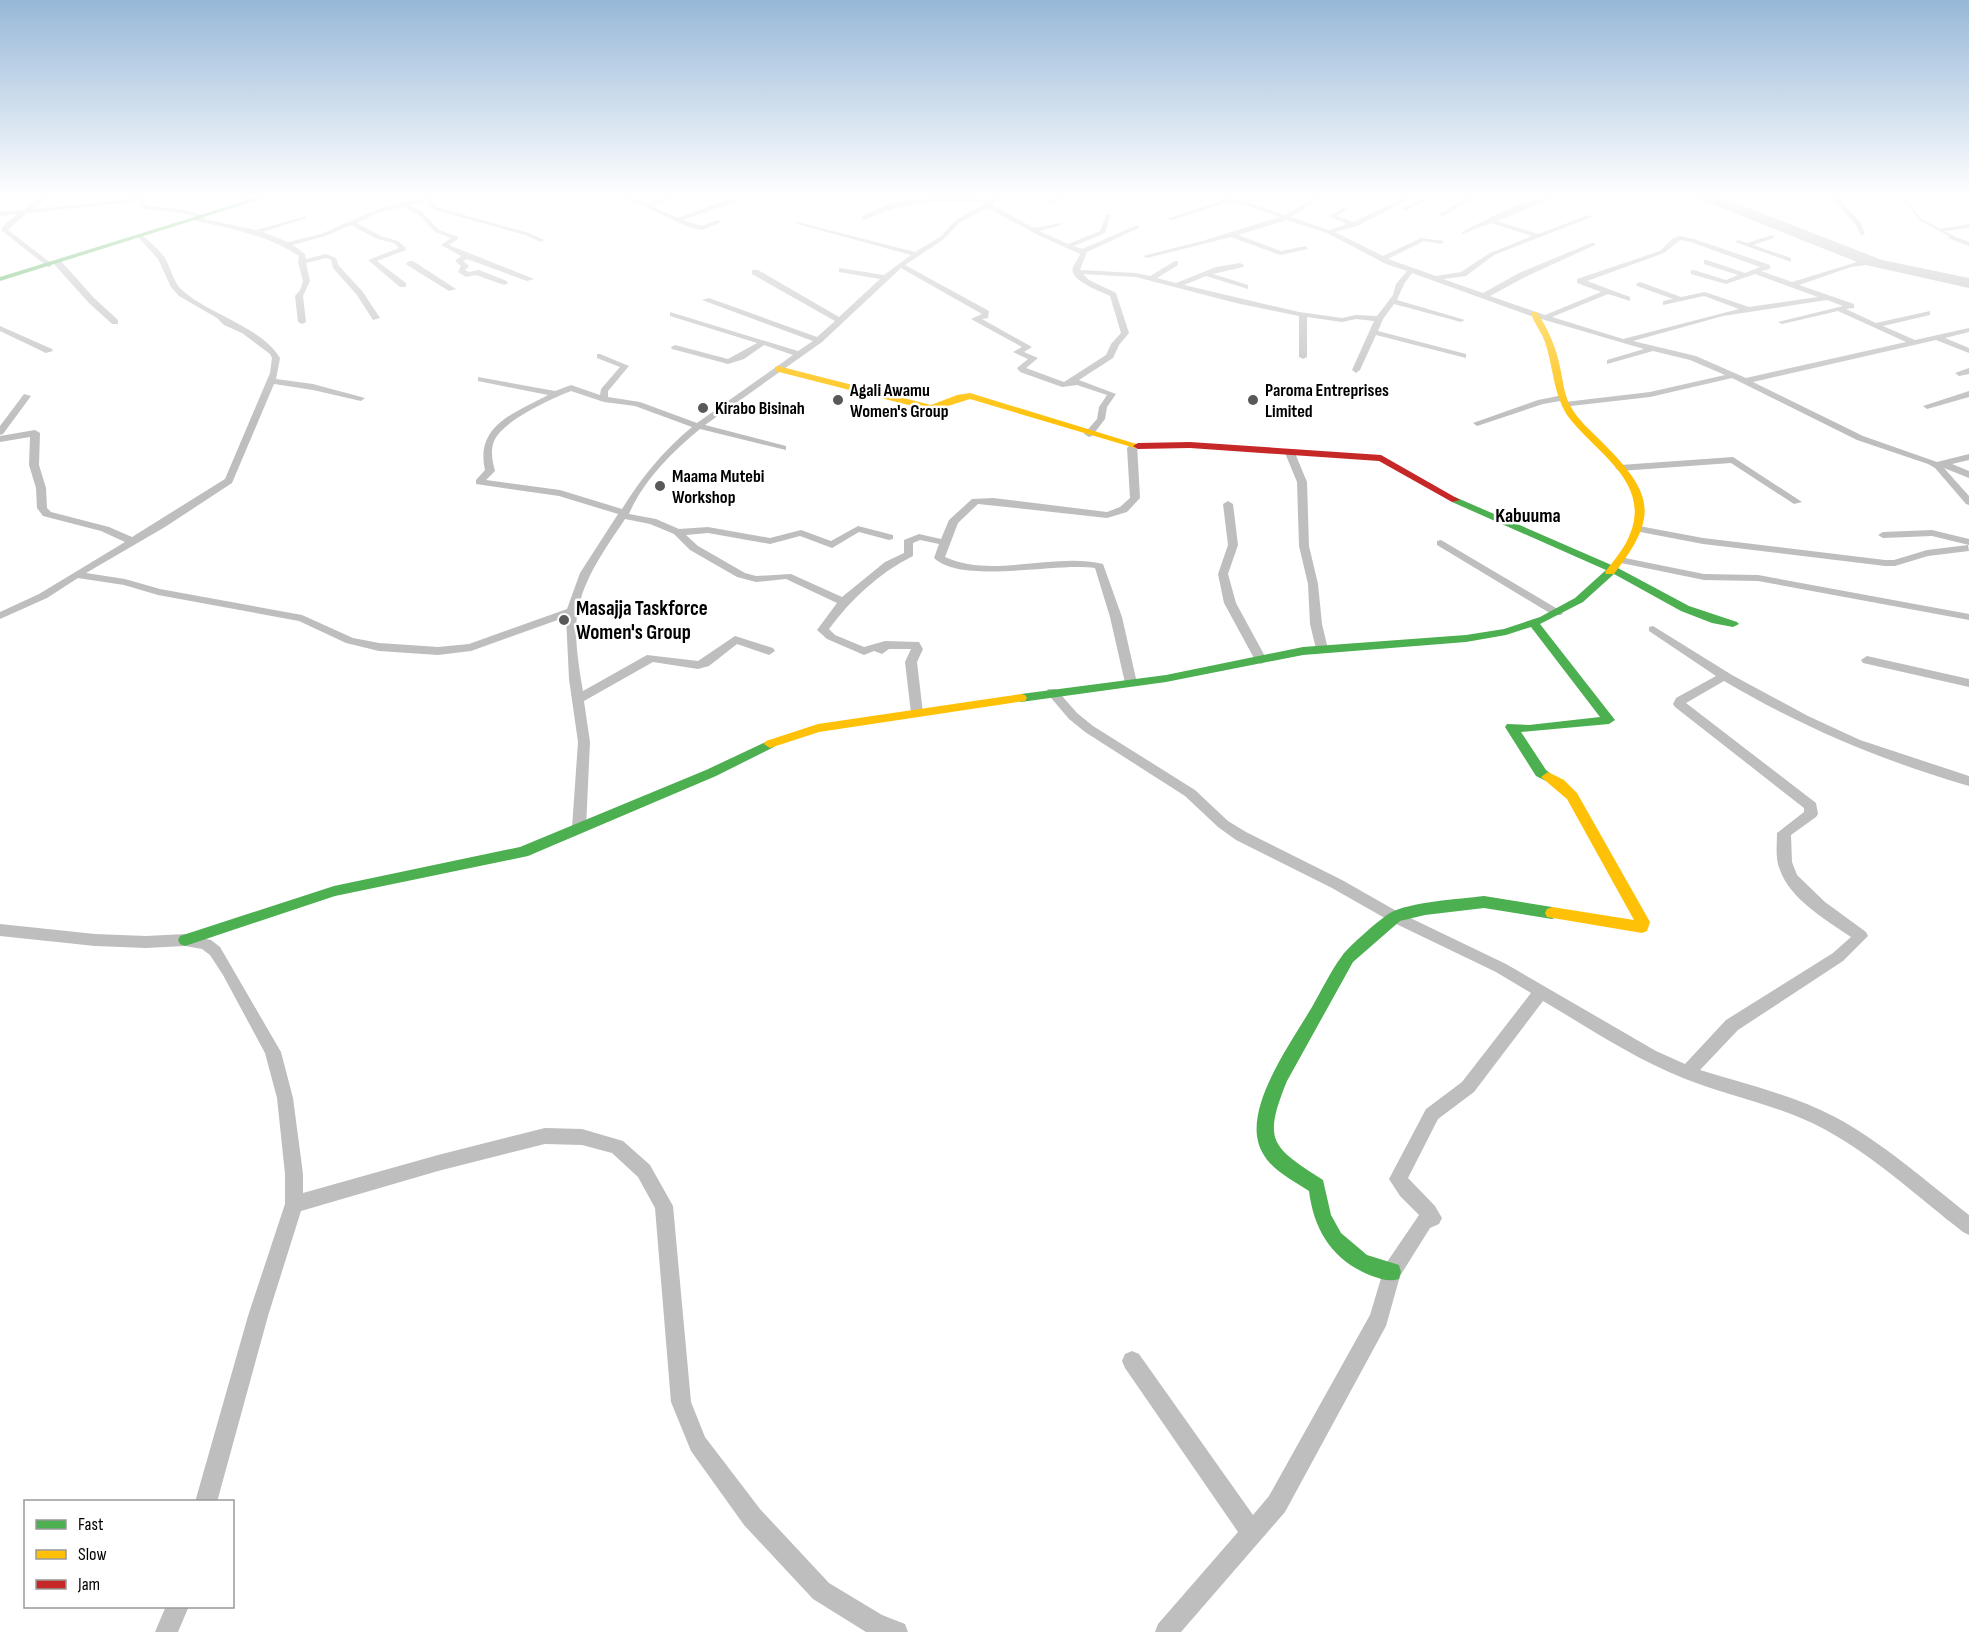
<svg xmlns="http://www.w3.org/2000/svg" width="1969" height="1632" font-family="'Sofia Sans Condensed',sans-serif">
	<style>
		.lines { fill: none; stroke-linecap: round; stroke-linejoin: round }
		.stream { stroke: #bfbfbf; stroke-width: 2 }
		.river { fill: #bfbfbf; fill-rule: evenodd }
		.street { fill: #bebebe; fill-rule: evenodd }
		.fast { fill: #4caf50; fill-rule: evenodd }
		.slow { fill: #ffc107; fill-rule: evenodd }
		.jam { fill: #c62828; fill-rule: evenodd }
		.poi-dot { fill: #595959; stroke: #fff; stroke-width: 2 }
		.labels { text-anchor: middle; stroke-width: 5; stroke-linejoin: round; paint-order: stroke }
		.far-poi-label { font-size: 18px; font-weight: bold; fill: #000; stroke: #fff; text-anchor: start }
		.far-quarter-label { font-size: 20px; font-weight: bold; fill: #000; stroke: #fff }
		.poi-label { font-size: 21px; font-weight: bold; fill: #000; stroke: #fff; text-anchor: start }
	</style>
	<rect width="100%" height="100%" fill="#fff"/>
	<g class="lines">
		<path class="stream" d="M1902 196 1921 220 1955 238"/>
		<path class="river" d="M1701 196H1718L1882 260 1969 278V286L1873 266 1703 199Z"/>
		<path class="street" d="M43 196H50L33 209 110 202 142 196 147 206 181 209 205 216 204 219 256 230 306 216V218L263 232 288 242 321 234 376 210 428 196 435 206 440 208 529 233 544 240 541 242 525 235 436 210 431 208 426 201 410 205 422 212 439 230 458 237V239L449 245 534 279 527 281 467 259 463 261 469 266 465 270 469 272 479 270 507 281 508 283 504 285 476 275 466 277 458 272 461 266 455 261 461 256 441 245 451 238 435 232 418 214 404 207 380 212 357 223 381 236 398 241 406 248V250L377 261 406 283V287H400L368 260 399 248 394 243 377 239 351 225 325 236 293 245 305 254 306 259 326 254 336 258 339 266 363 292 380 318 373 320 357 295 333 268 331 260 326 258 306 263 310 281 303 296 306 322 302 324 298 322 295 296 300 290 303 281 298 262 299 256C266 234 231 229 193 220V218L197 217 181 213 143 209 138 201 27 213 8 230 51 263V267H48L1 230 5 224 17 214 0 216V212L24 210Z
			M234 196H243L257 201 254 203Z
			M622 196H630L646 203 667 196H675L652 206 678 218 726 200 752 196 683 220 702 226 718 220 721 222 703 230 691 228Z
			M993 196H999L992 205 1034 228 1062 223V225L1039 231 1068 244 1100 231 1106 215 1111 214 1105 233 1074 246 1082 249 1135 226H1139V228L1087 252 1080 270 1136 273 1150 276 1175 261H1178V265L1157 278 1176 283 1216 267 1240 263 1244 265 1243 267 1213 274 1248 285V289L1206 276 1184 285 1299 312 1342 318 1356 315 1377 316 1393 295 1396 284 1407 271 1386 264 1327 233 1287 220 1238 235 1281 251 1306 246 1308 249 1280 255 1231 237 1147 258 1143 256 1202 241 1280 217 1232 201 1172 220 1167 219 1226 199 1221 196 1240 200 1267 196 1247 202 1285 215 1316 196H1323L1291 217 1329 230 1347 224 1329 216 1343 208 1348 209 1337 216 1353 222 1407 196H1415L1357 226 1335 232 1383 256 1421 238 1444 241 1442 244 1424 241 1388 259 1436 276 1461 272 1490 253 1532 236 1491 223 1462 234V232C1491 218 1526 196 1559 196L1497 221 1538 234 1589 215 1594 216 1494 255 1466 276 1443 279 1483 293 1519 273 1591 243H1595V245L1525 277 1490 296 1545 315 1601 292 1577 283V279L1660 251 1672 239 1679 236 1694 239 1770 265V269L1761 271 1792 282 1857 262 1692 196H1700L1868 261 1969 284V288L1866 265 1851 267 1799 285 1854 304V308L1846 309 1876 323 1930 311V315L1883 326 1915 340 1969 328V332L1945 338 1969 348V353L1936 340 1753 382 1863 436 1937 462 1969 454V460L1952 464 1969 471V478L1944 468 1969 496V505L1966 504 1935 468 1928 464 1857 440 1732 378 1650 397 1562 407V403L1565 402 1650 392 1725 375 1690 360 1653 351 1607 364V360L1644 349 1531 316 1412 273 1404 284 1397 300 1465 320 1461 322 1394 304 1383 319 1378 331 1466 354V358L1376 335 1360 370 1356 373 1352 370 1374 321 1356 319 1342 322 1307 317V357L1303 359 1299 357V316L1236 303 1136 277 1083 274 1089 280 1116 293 1129 333 1119 345 1113 358 1079 380 1116 394 1107 407 1105 419 1092 436 1089 437 1084 434 1097 419 1099 407 1107 395 1077 385 1062 387 1020 372 1017 368 1028 359 1013 352 1022 347 971 319 982 314 901 268 822 342 705 425 786 446V450L700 429C672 452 643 481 629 514L656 519 679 529 708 527 770 538 801 530 831 541 858 526 893 535V539L889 540 859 532 832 548 800 536 770 544 708 533 686 535 698 546 745 573 756 576 791 574 842 597 885 562 904 553V540L919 534 941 539 949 520 972 499 993 498 1107 512 1120 507 1130 498 1127 448 1131 444H1137L1140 498 1127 512 1107 518 978 504 958 523 945 557C992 579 1054 552 1103 564L1122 617 1137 683 1135 686H1127L1125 683 1110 617 1095 568C1055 562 963 585 934 558L939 544 920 540 913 543V556C879 573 851 599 829 629L835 635 864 647 885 641 919 642 923 649 917 662 923 713 917 717 911 713 905 662 911 649H889L882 654 874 651 864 655 827 639 817 630 837 603 786 579 756 582 737 577 690 550 674 534 650 524 625 519C606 548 584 577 578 611 573 633 579 668 583 691L647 655 698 661 735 636 773 648 775 651 769 655 737 644 709 666 698 669 653 662 584 701 590 742 586 828 579 833 572 828 578 742 569 679 566 617 471 651 438 655 379 651 346 643 299 621 158 595 124 585 78 578 47 598 0 619V612L39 594 125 542 101 531 43 516 37 508 36 488 29 465 30 437 0 442V436L35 430 40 433 39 465 46 488 47 508 51 512 109 527 132 537 225 479 270 373 272 358 270 354 242 333 224 325 217 318 179 296 171 287 158 259 138 237V235H142C150 242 159 249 165 258 171 268 173 282 182 290 208 314 262 327 280 358L276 379 313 384 365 398 361 401 313 390 274 384 232 483 165 527 86 573 125 579 160 589 302 615 353 638 379 643 438 647 469 644 567 609 580 573 618 514 559 496 476 484V480L485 470C475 425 515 413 548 395L478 381V377L555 391 571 385 600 395 601 389 620 367 597 358V354H600L629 366 608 391V397L640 402 697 423 793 355 764 345 744 359 728 364 672 349 671 347 675 345 728 359 757 343 670 316V312L798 351 813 341 702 300 709 298 817 337 835 321 752 274V270H758L839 317 880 279 839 272V268L884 275 911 255 797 224V222L915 252 940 237 956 220 987 202H927L895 208 864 220 861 218C893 195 952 195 990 199ZM988 208 1038 235 1080 254C1078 259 1075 263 1073 267 1068 280 1100 291 1110 296L1121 333 1111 344 1106 355 1064 382 1026 368 1038 358 1024 352 1032 347 982 319 988 318 989 311 905 265 944 239 960 222ZM1680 240 1691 242 1760 267 1745 273 1707 260H1704V264L1738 275 1726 280 1694 270H1691V274L1726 284 1755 274 1818 297 1749 307 1705 292 1681 297 1640 282 1636 284 1637 286 1673 299 1663 301V305L1704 296 1739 309 1623 339 1552 317 1608 294 1630 301V297L1587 281 1664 253ZM1827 300 1843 306 1778 322 1782 324 1838 311 1906 342 1746 378 1696 356 1633 341 1723 316ZM571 391 604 402 635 406 692 427C663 451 642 477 622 509L560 490 486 480 495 471C492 460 490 449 495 439 506 419 551 399 571 391Z
			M1018 196 1054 199 1070 196 1055 203Z
			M1470 196H1477L1443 216 1438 215Z
			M1830 196H1836L1861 223 1865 235H1861L1856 225Z
			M1427 197 1432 198 1407 210 1402 209Z
			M1969 224V228L1943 231 1940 229Z
			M1772 235 1774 238 1753 245 1791 258V262L1735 242 1738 240 1747 243Z
			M1950 235 1969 242V246L1948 238Z
			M54 260H60L94 298 118 320V324H112L88 302 54 264Z
			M410 261H413L456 289 449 291 407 265 406 263Z
			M0 326 52 349 53 351 46 353 0 331Z
			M1969 368V374L1959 376 1955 373Z
			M1969 391V397L1927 409 1923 406Z
			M24 394 31 396 3 434 0 435V426Z
			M1563 395 1567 398 1566 400 1543 404 1477 426 1473 423 1538 400Z
			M1290 450 1295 453 1307 482 1309 546 1318 584 1322 624 1328 649 1322 653 1316 649 1310 624 1308 584 1299 546 1297 482 1285 453Z
			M1733 457 1802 502 1794 504 1731 463 1620 471 1615 468 1620 465Z
			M1228 501 1233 504 1238 545 1228 574 1236 603 1267 660 1261 664 1255 660 1224 603 1218 574 1228 545 1223 504Z
			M1639 526 1703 538 1885 560H1894L1927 550 1968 545 1969 551 1928 556 1895 566H1885L1703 544 1635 531V527Z
			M1932 530 1969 539V545L1932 536 1883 538 1878 535 1883 532Z
			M1441 540 1561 611 1563 613 1561 615H1553L1437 545V541Z
			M1620 557 1704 574 1758 575 1969 614V620L1758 581 1704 580 1616 562V558Z
			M1653 626 1732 675 1808 716 1860 740 1969 776V786C1883 761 1802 727 1724 681L1686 703 1816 803 1818 814 1816 817 1791 835 1792 862 1797 875 1825 902 1866 932 1868 936 1843 961 1738 1030 1700 1070C1745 1084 1793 1095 1835 1117 1882 1142 1927 1182 1969 1215V1235L1963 1232C1918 1197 1874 1156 1824 1129 1780 1105 1729 1097 1683 1078 1633 1058 1589 1028 1543 1001L1474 1092 1438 1119 1408 1178 1435 1206 1442 1218 1439 1224 1430 1228 1400 1276 1386 1326 1285 1512 1181 1632H1155L1158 1624 1238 1532 1125 1368 1122 1361 1125 1354 1132 1351 1139 1354 1253 1515 1269 1496 1370 1315 1385 1265 1419 1215 1400 1196 1389 1179 1426 1109 1462 1082 1531 993 1496 972 1390 921 1332 888 1236 840 1218 827 1185 796 1085 732 1069 719 1046 692 1048 689H1056L1077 713 1093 726 1195 790 1228 821 1246 832 1342 880 1400 913 1506 964 1656 1051 1685 1064 1726 1020 1833 953 1851 937C1826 920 1790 899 1780 870 1775 859 1777 845 1777 833L1804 812V808L1675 707 1673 704 1676 698 1716 676 1649 631V627Z
			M1867 656 1969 679V687L1863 663 1861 660Z
			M0 924 95 934 146 936 185 934 211 940 220 947 281 1052 293 1098 303 1174V1193L438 1155 545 1128 582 1129 623 1141 650 1165 673 1206 691 1402 705 1437 760 1509 829 1583 882 1615 905 1624 908 1632H866L813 1599 744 1525 691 1451 671 1402 655 1208 638 1177 612 1153 582 1145 545 1144 438 1171 301 1211 268 1316 217 1502H195L248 1316 285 1204V1174L277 1098 265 1053 223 975 210 955 202 949 185 946 146 948 95 946 0 936Z
			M166 1606H189L178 1632H155Z"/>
		<path class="fast" d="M262 196H271L0 281V277Z
			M1455 497 1616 567 1689 606 1737 622 1739 624 1733 627 1712 623 1681 611 1614 574 1583 602 1540 624 1615 720 1609 724 1521 732 1546 770 1555 777 1548 782 1536 776 1505 727 1507 724 1529 725 1600 717 1531 627 1506 635 1466 642 1303 655 1166 682 1021 702 1015 698 1021 694 1166 675 1303 647 1466 635 1504 629 1540 617 1575 598 1606 570 1452 502V498Z
			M770 740 776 744 774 747 716 776 528 856 335 896 185 946 180 944 178 940 180 936 334 886 520 847 706 770Z
			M1484 896 1552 907 1557 909 1559 913 1557 917 1552 919 1484 908 1425 915 1400 921 1353 962 1287 1081C1262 1142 1272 1147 1323 1180L1331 1215 1341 1233 1367 1255 1399 1265 1401 1272 1399 1279C1389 1282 1381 1279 1372 1276 1333 1261 1314 1231 1309 1191 1287 1177 1261 1165 1257 1136 1252 1096 1292 1041 1312 1007 1322 990 1330 972 1342 956 1348 947 1380 919 1390 913 1409 902 1460 899 1484 896Z"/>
		<path class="slow" d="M1531 312H1537C1548 329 1556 347 1560 367 1563 380 1564 396 1571 407 1578 420 1591 431 1601 441 1653 493 1660 515 1614 574H1606L1605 572C1614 560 1625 548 1630 534 1651 483 1597 453 1570 419 1552 395 1554 364 1543 337 1539 329 1532 319 1531 312Z
			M778 366 931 405 957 395 970 393 1143 446 1135 448 970 399 932 411 775 371V367Z
			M1021 694 1025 695 1027 698 1025 701 819 732 770 748 764 744 766 741 818 724Z
			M1548 772 1564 780 1577 793 1650 922 1647 931 1642 933 1547 917 1545 913 1547 909 1552 907 1634 920 1567 799 1541 777Z"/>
		<path class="jam" d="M1190 442 1381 455 1460 500 1452 502 1379 461 1190 448 1138 449 1133 446 1138 443Z"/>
	</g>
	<linearGradient id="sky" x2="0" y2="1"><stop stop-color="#97b8d8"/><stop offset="0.46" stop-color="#fff"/><stop offset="1" stop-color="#fff" stop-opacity="0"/></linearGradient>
	<rect width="1969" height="424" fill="url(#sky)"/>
	<g class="poi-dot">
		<circle cx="838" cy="400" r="6"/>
		<circle cx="1253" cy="400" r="6"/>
		<circle cx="703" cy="408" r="6"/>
		<circle cx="660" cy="486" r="6"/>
		<circle cx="564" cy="620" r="6"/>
	</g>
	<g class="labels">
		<g class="far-poi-label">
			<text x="850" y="396">Agali Awamu<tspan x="850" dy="21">Women's Group</tspan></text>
			<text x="1265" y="396">Paroma Entreprises<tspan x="1265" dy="21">Limited</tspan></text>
			<text x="715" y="414">Kirabo Bisinah</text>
			<text x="672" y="482">Maama Mutebi<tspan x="672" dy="21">Workshop</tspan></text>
		</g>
		<g class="far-quarter-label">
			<text x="1528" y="522">Kabuuma</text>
		</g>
		<g class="poi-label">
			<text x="576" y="615">Masajja Taskforce<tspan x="576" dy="24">Women's Group</tspan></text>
		</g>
	</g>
	<rect x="24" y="1500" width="210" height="108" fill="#ffffff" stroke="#999999" stroke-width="1.5"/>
	<rect x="36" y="1520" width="30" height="9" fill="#4caf50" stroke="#999999" stroke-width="1.5"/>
	<text x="78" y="1530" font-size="18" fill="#000000">Fast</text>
	<rect x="36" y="1550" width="30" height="9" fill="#ffc107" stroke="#999999" stroke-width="1.5"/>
	<text x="78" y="1560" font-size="18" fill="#000000">Slow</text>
	<rect x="36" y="1580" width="30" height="9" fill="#c62828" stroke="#999999" stroke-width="1.5"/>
	<text x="78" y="1590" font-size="18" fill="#000000">Jam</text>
</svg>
